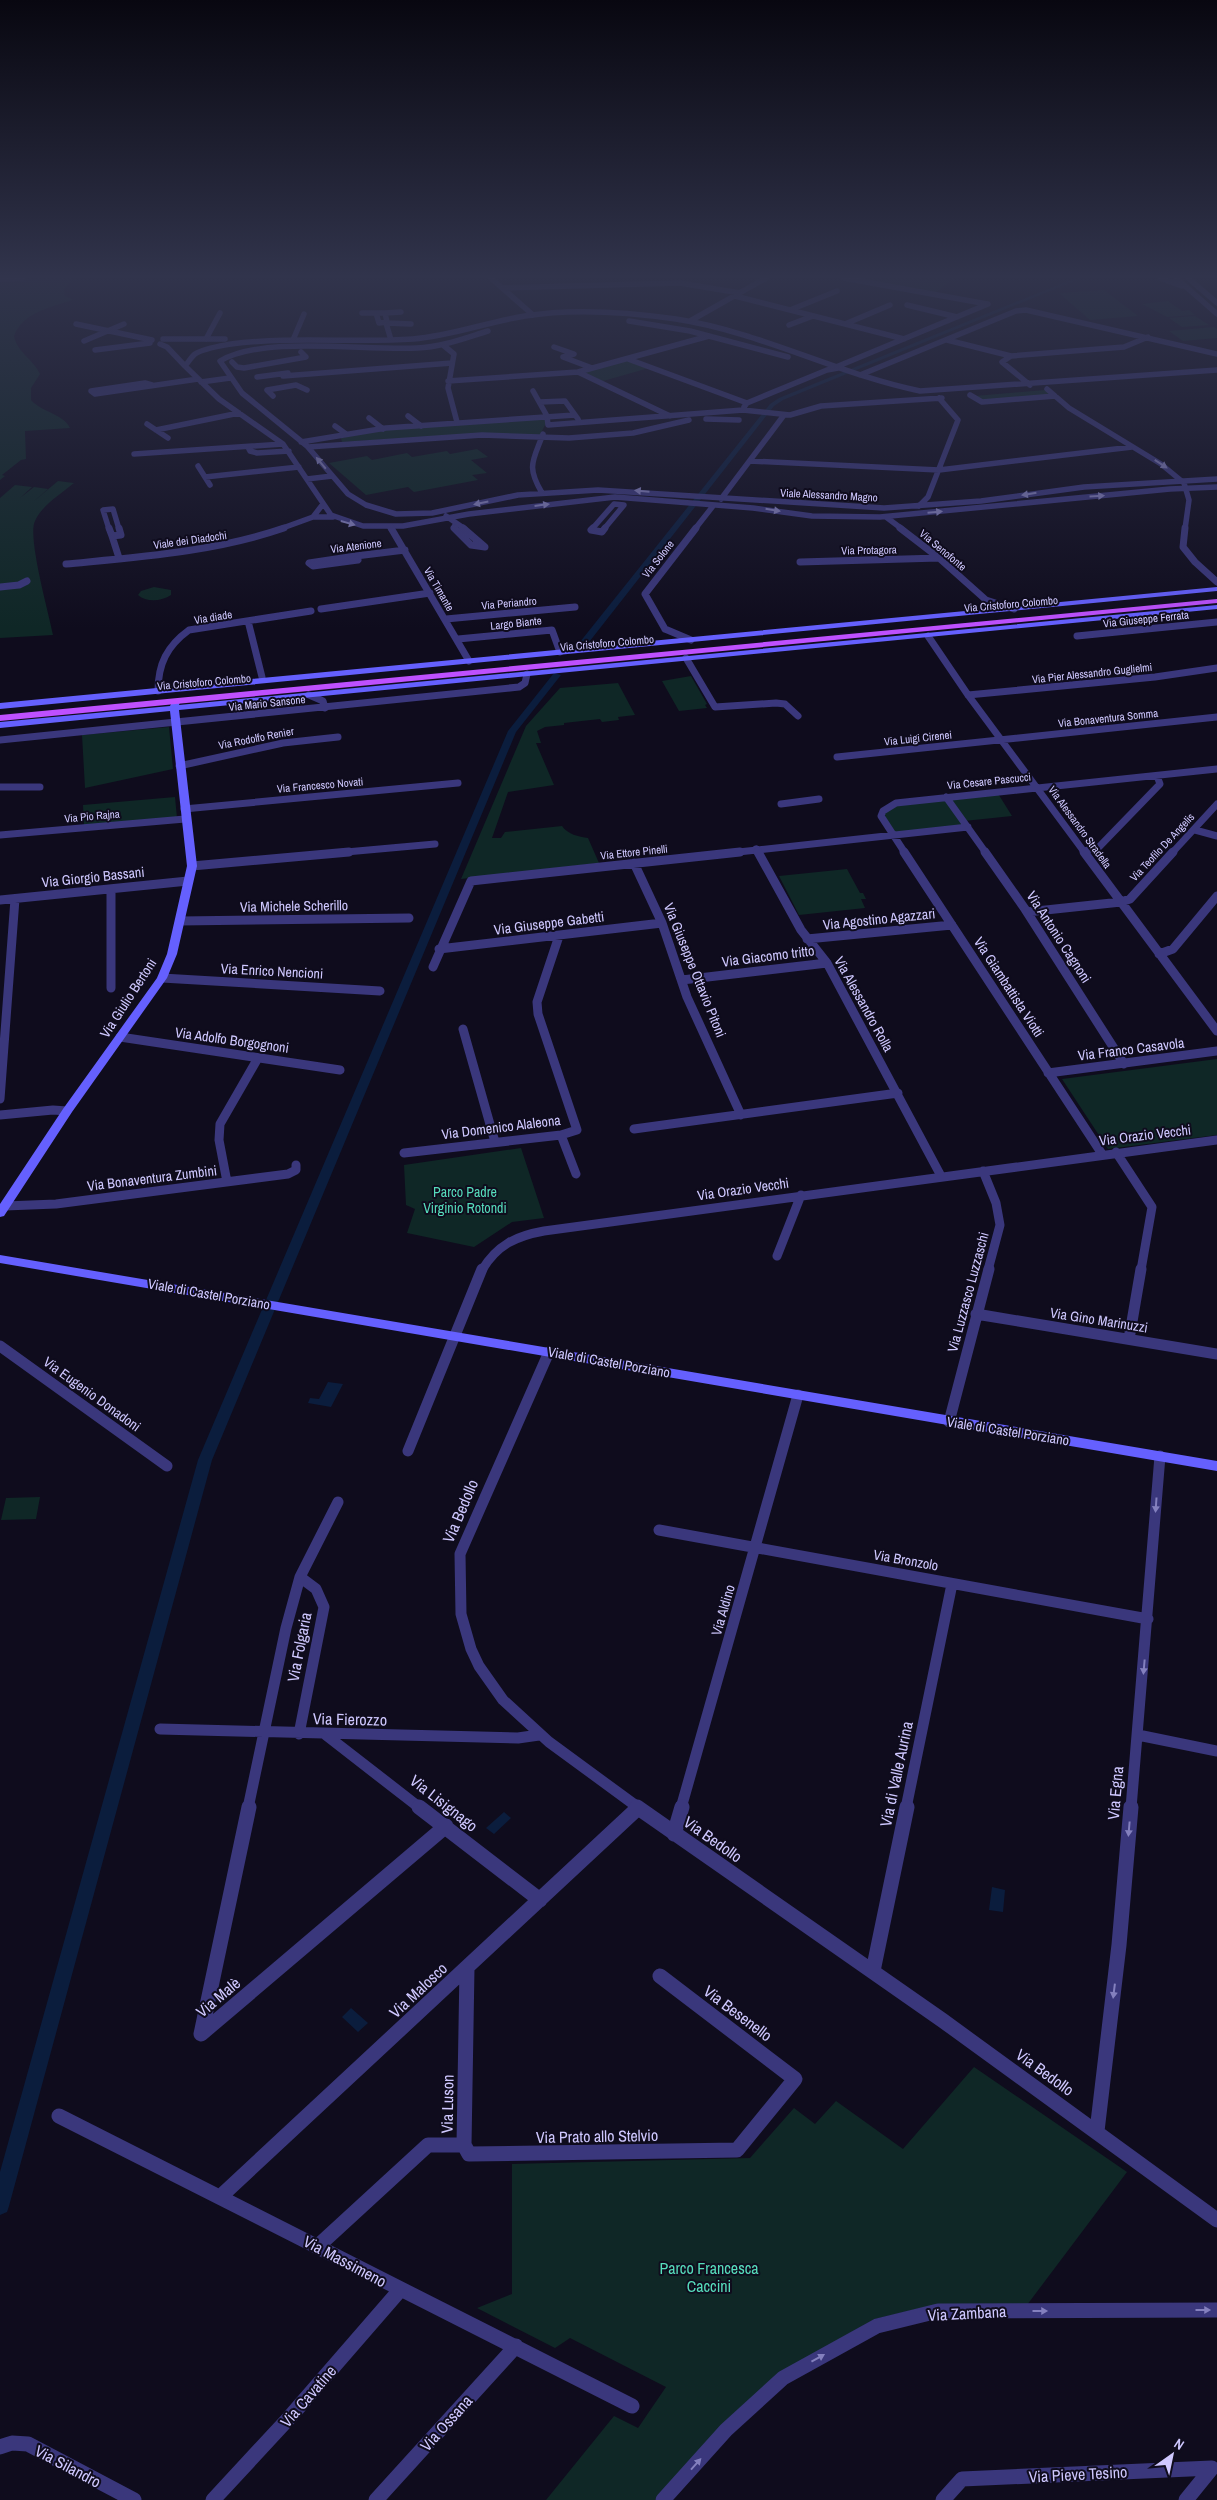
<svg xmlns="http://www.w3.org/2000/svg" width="1217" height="2500" font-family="'Archivo Narrow',sans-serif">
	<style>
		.green { fill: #0f2726 }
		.water { fill: #0b1d3d }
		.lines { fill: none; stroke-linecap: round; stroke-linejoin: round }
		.stream { stroke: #0b1d3d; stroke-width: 2 }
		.canal { fill: #0b1d3d; fill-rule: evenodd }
		.street-far4 { stroke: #3a377c; stroke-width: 5.5 }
		.street-far3 { stroke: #3a377c; stroke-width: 7 }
		.street-far2 { stroke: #3a377c; stroke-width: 9 }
		.street-far1 { stroke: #3a377c; stroke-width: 11 }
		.street { stroke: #3a377c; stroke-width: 15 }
		.secondary { fill: #6560fe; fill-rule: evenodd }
		.primary { fill: #be50fe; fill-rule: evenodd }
		.oneway { fill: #8480be }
		.labels { text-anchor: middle; stroke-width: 4; stroke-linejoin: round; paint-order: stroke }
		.far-street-label { font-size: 11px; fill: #cfc8ff; stroke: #0f0c1d }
		.street-label { font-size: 14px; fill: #cfc8ff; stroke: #0f0c1d }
		.park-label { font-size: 14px; fill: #56ddbc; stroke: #0f0c1d }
		.near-street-label { font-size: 16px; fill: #cfc8ff; stroke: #0f0c1d }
		.near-park-label { font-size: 16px; fill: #56ddbc; stroke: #0f0c1d }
	</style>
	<rect width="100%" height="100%" fill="#0f0c1d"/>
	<path class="green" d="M37 278H78L69 283 64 289 65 296 73 300C51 307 22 313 14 336 17 352 33 359 40 374L31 388V400C41 412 64 414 70 428L25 431 26 459 21 460 2 475 5 476 0 480V280Z
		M844 278H960L953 279 932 295Z
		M1104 290 1138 316 1090 320 1059 293Z
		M1168 301 1182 311 1189 310 1195 315 1167 317 1142 304Z
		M1195 316 1209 325 1182 327 1169 318Z
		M1214 327 1217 329V338L1183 341 1169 331Z
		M627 360 649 368 603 381 581 372Z
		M1045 390 1050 395 980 401 975 396Z
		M545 418 546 423 540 435 471 434 342 442 341 438 374 431Z
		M477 449 488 457 471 460 487 473 472 475 478 480 414 492 408 487 366 495 329 463 367 456 372 460 407 453 412 457 447 451 450 454Z
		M58 481 74 483C61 494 42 505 35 521 27 536 49 614 53 635L0 638V498L15 485 32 487 20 498 34 487 48 489 33 502Z
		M154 587 171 590V595C162 601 147 603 138 595L141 591Z
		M691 676 707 704 705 705 707 708 679 711 662 681Z
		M618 683 635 715 618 717 619 720 602 722 600 719 564 723V725L545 727 537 731 541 743H536L554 785 508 792 492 838H501L505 832 562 826C567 834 579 837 588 838L599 863 461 879 526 726 560 688Z
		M169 727 173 769 85 788 82 735Z
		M997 792 1012 816 964 821 968 827 893 834 883 811 896 803Z
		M175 797 177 818 84 826 83 805Z
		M847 869 860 893H863L866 899H861L865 908 799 915 779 876Z
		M1217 1059V1135L1108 1149 1062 1079Z
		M521 1148 544 1218 512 1222 474 1247 407 1233 415 1209 406 1205 404 1165Z
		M40 1497 36 1519 1 1520 6 1498Z
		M974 2067 1127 2172 1027 2305 938 2304 875 2319 781 2372 728 2420 655 2500H546L614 2416 638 2428 666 2387 570 2338 555 2348 477 2308 512 2294V2164L750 2158 794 2108 815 2124 836 2101 903 2149Z"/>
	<path class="water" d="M328 1382 343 1384 331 1407 308 1403 310 1398 319 1399Z
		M504 1812 511 1818 494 1834 486 1828Z
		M992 1887 1005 1890 1003 1912 989 1910Z
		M351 2008 368 2023 358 2032 342 2017Z"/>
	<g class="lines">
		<path class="stream" d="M22 281 69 278
			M1 282 10 281"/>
		<path class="canal" d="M1075 278H1082L783 400 774 406 586 646H580V642L770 404 779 398Z
			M554 673 561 675 516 732 212 1460 9 2206 7 2212 0 2215V2172L198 1460 508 731Z"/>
		<path class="street-far4" d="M491 278 533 315
			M844 278 987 304
			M1160 278 1182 286
			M1176 278 1217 314
			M1188 278 1217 303
			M0 279 23 278
			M503 288 680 283 740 293
			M735 296 904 339
			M907 305 957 317
			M790 310 837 291
			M362 313H376
			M376 313H385L387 322 379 323Z
			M385 313 401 312
			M629 321 690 331 788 357
			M690 321 766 278
			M386 323 411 324
			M386 323 391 340
			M76 324 152 340
			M845 324 890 305
			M789 325 813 316
			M488 331C465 338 442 347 417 348 364 351 264 335 220 361L242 393 307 446 348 494 366 505 396 514 432 513 518 495 598 490 884 508 981 501 1084 487 1217 479
			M163 339H225
			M206 339 220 313
			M293 340 304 314
			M947 340 1011 356
			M84 341 124 324
			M160 344 167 347 185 366
			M443 345 454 354 448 388 457 422
			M554 347 574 354 563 357 592 368
			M95 350 150 343
			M628 359 747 403
			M232 362 237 367 244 368 306 357 301 352
			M836 367 988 304
			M1217 370 920 391C837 374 761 332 676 319 627 312 574 308 525 316 487 322 451 336 413 339 353 343 292 336 231 344 220 346 204 348 195 354 191 357 188 363 185 366L219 399 283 444 331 515 363 526H403L469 514 615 497 753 508 812 516 880 517 1170 489 1217 487
			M578 372 670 416
			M860 375 1016 311 1026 310 1217 354
			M283 376 452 363
			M257 377 288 373
			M448 381 578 372 709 336
			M201 382 230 378
			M152 385 145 383 91 391 95 394 198 379
			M1030 385 1002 362 1011 356 1124 347 1148 337
			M1047 389 1069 408 1161 464 1184 483 1189 500 1185 529
			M533 391 547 416 548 425 743 410 790 415 821 406 942 398
			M970 395 982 402 1055 396
			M273 396 267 390 296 385 307 390
			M540 402 565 401 578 419
			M744 407 747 403 827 370 838 368
			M408 416 421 426
			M369 418 383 429
			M706 419 739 420
			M147 424 168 438
			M335 426 346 434
			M156 430 239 413
			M301 442 386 428 575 415
			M248 447 250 451 257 453 289 451
			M308 447 482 435 569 438 633 433 689 420
			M134 454 283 444
			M750 461 939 470 1132 447
			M198 466 210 485
			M205 477 299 467
			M307 479 332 476
			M542 493C526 466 533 461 543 434
			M721 499 784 415
			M323 504 313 517H333
			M919 506 928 497 958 420 939 398
			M446 516 465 529
			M886 517 902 529
			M455 524V529
			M390 527 391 529
			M109 529 103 510 113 509 119 529
			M280 529 313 517
			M592 529 614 504 624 505 604 529
			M695 529 713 506"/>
		<path class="street-far3" d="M109 528 112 536
			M391 528 469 661
			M454 528 471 545 485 547 463 528
			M593 528 591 530 602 532 605 528
			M900 528 939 558 986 600 1014 609
			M1185 528 1183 547 1195 562 1217 582
			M112 536 119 558
			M112 536 121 535 119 528
			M356 556 358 560 313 566 309 563Z
			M356 556 405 550
			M800 562 939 558
			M66 564C139 557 214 552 284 528
			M0 587 19 585 27 581
			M321 609 430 593
			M446 619 575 607
			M248 621 262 677
			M665 629 645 594 696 528
			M665 629 691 640
			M928 636 968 695 1085 853
			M1077 636 1217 622
			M458 639 552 630 560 652
			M686 658 715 707 776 703 785 704 798 716
			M158 691C158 664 167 646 189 630L311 611
			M309 695 323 701 325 708
			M968 695 1155 677 1217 668
			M0 740 519 687 525 683 527 674
			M837 757 1217 717
			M179 766 283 743 338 737
			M0 787H40
			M946 797 986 853
			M781 804 819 799
			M184 809 458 783
			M1195 830 1217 836
			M0 835 185 819
			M756 849 758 853
			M1084 851 1098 848 1160 784 1157 776
			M335 853 435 844
			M729 853 968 827
			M905 853 881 816 883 811 896 803 1217 769
			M1172 853 1217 804"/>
		<path class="street-far2" d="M758 852 801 930 827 963 941 1176
			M904 852 1102 1154
			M985 852 1025 909 1124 1064
			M1084 852 1217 1031
			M634 863 662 923 687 997 741 1115
			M192 866 349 852
			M111 889V988
			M0 900 188 881
			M1027 912 1121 902 1130 899 1173 852
			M180 921 409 918
			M807 939 952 925
			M439 949 662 923
			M1159 954 1173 949 1217 896
			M433 967 471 881 740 852
			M162 978 380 991
			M682 980 827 963
			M463 1029 495 1142
			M120 1037 340 1070
			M1048 1073 1217 1051
			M0 1099 15 899
			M0 1115 53 1110 67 1111
			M634 1129 898 1093
			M561 1135 576 1174
			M1116 1152 1152 1207 1141 1270
			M404 1153 561 1135 577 1130 538 1014 537 1002 559 936
			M983 1171 996 1203 1000 1225 988 1270
			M227 1182 219 1140 220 1124 258 1058
			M5 1206 56 1204 288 1174 296 1170V1165
			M777 1256 801 1195
			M482 1270C497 1245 516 1236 544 1231L1217 1140"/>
		<path class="street-far1" d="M976 1314 1217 1354
			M1129 1339 1141 1269
			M0 1346 167 1466
			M549 1352 460 1554 461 1614 471 1649 479 1666 503 1700 549 1742 639 1808
			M949 1422 989 1269
			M408 1451 482 1269
			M659 1530 1148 1619
			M160 1729 518 1738 539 1735
			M299 1734 324 1607 316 1589 300 1577
			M326 1735 420 1808
			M1138 1735 1217 1751
			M248 1808 286 1628 300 1577 338 1502
			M681 1808 798 1395
			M906 1808 952 1584
			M1131 1808 1160 1456"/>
		<path class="street" d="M249 1807 201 2034 446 1826
			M419 1807 540 1900
			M637 1807 942 2020 1217 2220
			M674 1834 682 1807
			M467 1968 464 2145 469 2154 737 2150 795 2079 660 1976
			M873 1971 907 1807
			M59 2116 632 2406
			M1097 2131 1119 1945 1131 1807
			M220 2197 638 1808
			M318 2246 428 2145H464
			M0 2447 12 2443 28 2444 134 2500
			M213 2500 289 2418 400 2290
			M376 2500 516 2346
			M663 2500 726 2430 783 2378 877 2326 938 2311 1217 2310
			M943 2500 962 2479 1212 2468 1186 2500"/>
		<path class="secondary" d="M1217 587V591L0 709V703Z
			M1217 605V609L179 710 197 866 177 954 167 978 72 1112 4 1216 0 1217V1204L63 1109 157 978 167 954 187 866 170 711 0 728V722L170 706 173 700 176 699 180 702 179 705Z
			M0 1255 1217 1461V1471L0 1263Z"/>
		<path class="primary" d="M1217 599V603L0 721V715Z"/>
	</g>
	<defs><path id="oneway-solid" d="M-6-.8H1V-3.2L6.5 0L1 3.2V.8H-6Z" transform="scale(1.25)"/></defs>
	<g class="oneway">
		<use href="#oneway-solid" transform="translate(321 463) rotate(-130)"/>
		<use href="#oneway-solid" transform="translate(1161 464) rotate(33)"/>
		<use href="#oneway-solid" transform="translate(642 491) rotate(-175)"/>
		<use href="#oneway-solid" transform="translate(1029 494) rotate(171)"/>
		<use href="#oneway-solid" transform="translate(1097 496) rotate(-4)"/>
		<use href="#oneway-solid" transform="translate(481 503) rotate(168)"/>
		<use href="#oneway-solid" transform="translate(542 505) rotate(-7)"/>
		<use href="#oneway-solid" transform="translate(773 510) rotate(9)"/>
		<use href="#oneway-solid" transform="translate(935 512) rotate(-5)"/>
		<use href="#oneway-solid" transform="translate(348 523) rotate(16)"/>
		<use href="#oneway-solid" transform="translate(1156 1505) rotate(94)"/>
		<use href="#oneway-solid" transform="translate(1144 1667) rotate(95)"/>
		<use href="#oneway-solid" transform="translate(1129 1829) rotate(95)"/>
		<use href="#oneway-solid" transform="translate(1114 1991) rotate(97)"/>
		<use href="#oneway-solid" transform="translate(1203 2310)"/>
		<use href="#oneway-solid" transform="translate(1040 2311)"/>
		<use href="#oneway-solid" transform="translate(818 2358) rotate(-29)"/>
		<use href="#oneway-solid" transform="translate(696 2464) rotate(-48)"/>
	</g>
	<linearGradient id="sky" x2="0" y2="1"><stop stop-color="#080710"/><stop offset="0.44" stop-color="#31344c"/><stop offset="1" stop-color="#31344c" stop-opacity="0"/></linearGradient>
	<rect width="1217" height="628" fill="url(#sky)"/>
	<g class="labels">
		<g class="far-street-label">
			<text transform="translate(829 495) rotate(3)" y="4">Viale Alessandro Magno</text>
			<text transform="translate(190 540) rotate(-8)" y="4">Viale dei Diadochi</text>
			<text transform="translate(356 546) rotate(-7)" y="4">Via Atenione</text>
			<text transform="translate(869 550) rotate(-1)" y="4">Via Protagora</text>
			<text transform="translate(943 550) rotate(40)" y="4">Via Senofonte</text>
			<text transform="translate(658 559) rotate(-52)" y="4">Via Solone</text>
			<text transform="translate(439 589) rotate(60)" y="4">Via Timante</text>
			<text transform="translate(509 603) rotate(-5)" y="4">Via Periandro</text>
			<text transform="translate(1011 604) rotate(-5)" y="4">Via Cristoforo Colombo</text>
			<text transform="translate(213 617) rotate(-9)" y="4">Via diade</text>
			<text transform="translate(1146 619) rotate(-6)" y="4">Via Giuseppe Ferrata</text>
			<text transform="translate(516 623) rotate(-6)" y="4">Largo Biante</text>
			<text transform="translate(607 643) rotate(-5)" y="4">Via Cristoforo Colombo</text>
			<text transform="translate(1092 673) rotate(-6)" y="4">Via Pier Alessandro Guglielmi</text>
			<text transform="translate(204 682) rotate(-5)" y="4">Via Cristoforo Colombo</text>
			<text transform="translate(267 703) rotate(-6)" y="4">Via Mario Sansone</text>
			<text transform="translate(1108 718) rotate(-6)" y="4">Via Bonaventura Somma</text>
			<text transform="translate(256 738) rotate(-11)" y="4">Via Rodolfo Renier</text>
			<text transform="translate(918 738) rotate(-6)" y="4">Via Luigi Cirenei</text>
			<text transform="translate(989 781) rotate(-6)" y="4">Via Cesare Pascucci</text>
			<text transform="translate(320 785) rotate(-5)" y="4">Via Francesco Novati</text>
			<text transform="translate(92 816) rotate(-5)" y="4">Via Pio Rajna</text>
			<text transform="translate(1080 827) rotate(54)" y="4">Via Alessandro Stradella</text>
			<text transform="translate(1162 847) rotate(-47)" y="4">Via Teofilo De Angelis</text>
			<text transform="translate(634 852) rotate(-6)" y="4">Via Ettore Pinelli</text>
		</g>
		<g class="street-label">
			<text transform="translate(93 877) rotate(-6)" y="5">Via Giorgio Bassani</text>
			<text transform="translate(294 906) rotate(-1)" y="5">Via Michele Scherillo</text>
			<text transform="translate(879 919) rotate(-6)" y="5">Via Agostino Agazzari</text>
			<text transform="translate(549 923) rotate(-7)" y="5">Via Giuseppe Gabetti</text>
			<text transform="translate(1059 937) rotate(57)" y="5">Via Antonio Cagnoni</text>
			<text transform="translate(768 956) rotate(-7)" y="5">Via Giacomo tritto</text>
			<text transform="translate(695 970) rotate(68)" y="5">Via Giuseppe Ottavio Pitoni</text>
			<text transform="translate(272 971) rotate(3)" y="5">Via Enrico Nencioni</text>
			<text transform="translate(1009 987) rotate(57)" y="5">Via Giambattista Viotti</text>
			<text transform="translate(128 998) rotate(-57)" y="5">Via Giulio Bertoni</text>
			<text transform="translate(864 1004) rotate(61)" y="5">Via Alessandro Rolla</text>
			<text transform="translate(232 1040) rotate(8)" y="5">Via Adolfo Borgognoni</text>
			<text transform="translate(1131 1049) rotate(-7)" y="5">Via Franco Casavola</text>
			<text transform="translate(501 1127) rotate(-7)" y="5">Via Domenico Alaleona</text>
			<text transform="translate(1145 1135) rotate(-7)" y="5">Via Orazio Vecchi</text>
			<text transform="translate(152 1178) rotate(-7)" y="5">Via Bonaventura Zumbini</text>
			<text transform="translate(743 1189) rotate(-8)" y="5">Via Orazio Vecchi</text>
			<text transform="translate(968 1292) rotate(-75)" y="5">Via Luzzasco Luzzaschi</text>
			<text transform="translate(209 1294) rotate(10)" y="5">Viale di Castel Porziano</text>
			<text transform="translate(1099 1320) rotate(9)" y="5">Via Gino Marinuzzi</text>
			<text transform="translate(609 1362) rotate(10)" y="5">Viale di Castel Porziano</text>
			<text transform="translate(92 1394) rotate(36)" y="5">Via Eugenio Donadoni</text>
			<text transform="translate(1008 1431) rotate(9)" y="5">Viale di Castel Porziano</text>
			<text transform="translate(906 1560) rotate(10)" y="5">Via Bronzolo</text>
			<text transform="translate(723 1610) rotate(-74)" y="5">Via Aldino</text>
		</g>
		<g class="park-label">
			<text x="465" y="1197">Parco Padre<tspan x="465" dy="16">Virginio Rotondi</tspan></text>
		</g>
		<g class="near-street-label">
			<text transform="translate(460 1511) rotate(-67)" y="6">Via Bedollo</text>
			<text transform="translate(299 1647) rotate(-79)" y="6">Via Folgaria</text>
			<text transform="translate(350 1719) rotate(1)" y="6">Via Fierozzo</text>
			<text transform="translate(896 1774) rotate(-78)" y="6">Via di Valle Aurina</text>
			<text transform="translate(1115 1793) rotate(-85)" y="6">Via Egna</text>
			<text transform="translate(444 1803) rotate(38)" y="6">Via Lisignago</text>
			<text transform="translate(713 1839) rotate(35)" y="6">Via Bedollo</text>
			<text transform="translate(418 1990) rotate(-43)" y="6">Via Malosco</text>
			<text transform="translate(218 1997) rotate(-40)" y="6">Via Malè</text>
			<text transform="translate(738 2013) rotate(37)" y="6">Via Besenello</text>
			<text transform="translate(1045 2072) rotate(36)" y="6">Via Bedollo</text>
			<text transform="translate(447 2104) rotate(-89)" y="6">Via Luson</text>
			<text transform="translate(597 2136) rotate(-1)" y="6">Via Prato allo Stelvio</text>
			<text transform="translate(345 2261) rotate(28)" y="6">Via Massimeno</text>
			<text transform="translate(967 2313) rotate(-3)" y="6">Via Zambana</text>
			<text transform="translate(308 2396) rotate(-49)" y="6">Via Cavatine</text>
			<text transform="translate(446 2423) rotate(-48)" y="6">Via Ossana</text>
			<text transform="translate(68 2466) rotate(28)" y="6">Via Silandro</text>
			<text transform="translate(1078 2474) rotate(-3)" y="6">Via Pieve Tesino</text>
		</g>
		<g class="near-park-label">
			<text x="709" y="2274">Parco Francesca<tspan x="709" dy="18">Caccini</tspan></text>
		</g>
	</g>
	<g transform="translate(1172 2455) rotate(33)" stroke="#0f0c1d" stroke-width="4" paint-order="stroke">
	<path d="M0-4L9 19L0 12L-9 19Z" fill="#cfc8ff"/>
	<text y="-8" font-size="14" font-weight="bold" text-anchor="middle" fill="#cfc8ff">N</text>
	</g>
</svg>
